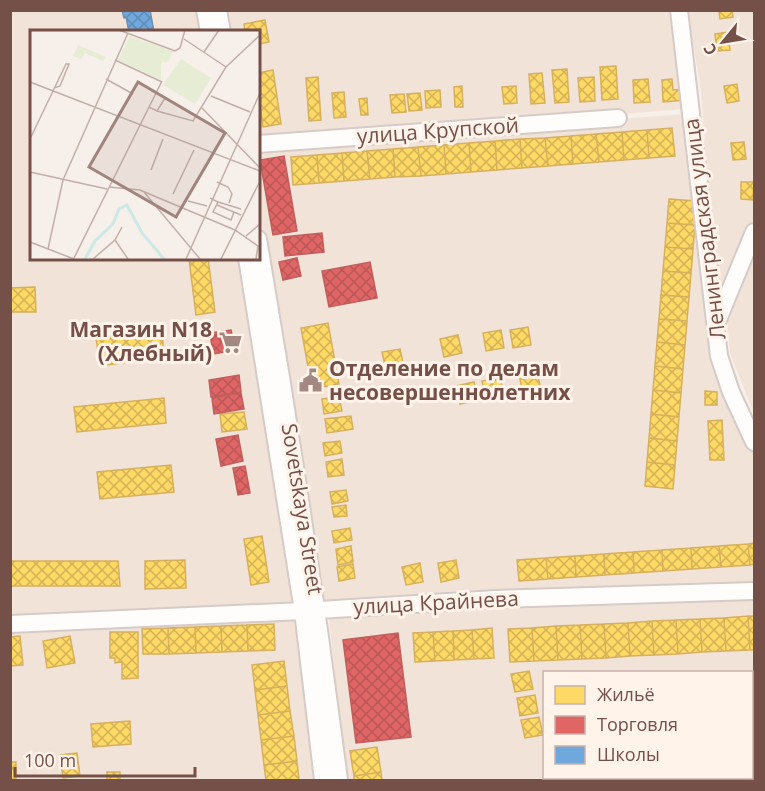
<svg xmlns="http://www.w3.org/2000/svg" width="765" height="791" font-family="'Open Sans',sans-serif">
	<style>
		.residential { fill: #f2e3d9; fill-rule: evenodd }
		.homes { fill: url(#homes-cross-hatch); stroke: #d6b05d; stroke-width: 1.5 }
		.shops { fill: url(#shops-cross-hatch); stroke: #c05f5d; stroke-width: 1.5 }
		.schools { fill: url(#schools-cross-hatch); stroke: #718eb0; stroke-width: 1.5 }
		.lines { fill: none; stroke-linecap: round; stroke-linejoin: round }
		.minor-casing { stroke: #d6cbc6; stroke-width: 20 }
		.minor { stroke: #fefdfc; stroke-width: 16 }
		.labels { text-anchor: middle; stroke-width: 6; stroke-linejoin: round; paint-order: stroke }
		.street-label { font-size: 21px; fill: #755049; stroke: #fff3ea }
		.poi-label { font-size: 21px; font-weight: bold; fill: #755049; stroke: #fff3ea; text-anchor: end }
		.inset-river { fill: none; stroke: #cbe9e6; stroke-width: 3 }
		.inset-road { fill: none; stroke: #c3afa9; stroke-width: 1.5 }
		.view { fill: #a0857e; fill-opacity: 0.15; stroke: #a0857e; stroke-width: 3 }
		.inset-edge { fill: none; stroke: #755049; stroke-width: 3 }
	</style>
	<defs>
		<pattern id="homes-cross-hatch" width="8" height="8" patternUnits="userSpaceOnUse" patternTransform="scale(1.5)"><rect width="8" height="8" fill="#ffd966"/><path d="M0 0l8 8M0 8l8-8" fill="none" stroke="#d3b256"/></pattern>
		<pattern id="shops-cross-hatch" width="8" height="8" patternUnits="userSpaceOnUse" patternTransform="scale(1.5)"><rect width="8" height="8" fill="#e06666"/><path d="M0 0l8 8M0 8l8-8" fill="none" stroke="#ba5656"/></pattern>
		<pattern id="schools-cross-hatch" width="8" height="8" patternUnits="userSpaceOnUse" patternTransform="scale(1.5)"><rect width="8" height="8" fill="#6fa8dc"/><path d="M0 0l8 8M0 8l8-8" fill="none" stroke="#608bb4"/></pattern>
	</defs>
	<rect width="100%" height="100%" fill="#f7efe9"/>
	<path class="residential" d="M10 11H198L202 31 32 32V258H244L297 607 11 619Z
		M228 11H683L698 108 258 142V32L231 31Z
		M688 11H754V226L718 314 701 92Z
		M699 113 719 356 754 448V583L320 607 258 199V146Z
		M754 249V414L730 353 727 319Z
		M754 594V780H346L329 618 332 613ZM544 672H752V778H544Z
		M296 615 315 780H11V627Z"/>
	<path class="homes" d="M719 10H732L733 17 720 19Z
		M265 20 269 42 258 44V32H245L244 24Z
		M728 32 730 50 717 51 715 34Z
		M616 66 618 99 602 100 600 67Z
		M567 69 569 102 555 103 552 70Z
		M273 70 281 124 263 127 258 93V73Z
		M542 73 545 103 531 104 529 74Z
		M318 77 321 120 309 121 306 78Z
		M594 77 595 101 580 102 578 78Z
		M648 79 650 102 634 103 633 80Z
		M672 79 673 90 684 89 685 100 663 102 662 80Z
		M737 84 739 101 727 103 724 86Z
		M462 86 463 107H455L454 87Z
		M516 86 517 103 504 104 502 87Z
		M440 90 441 107 426 108 425 91Z
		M344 92 346 117 334 118 332 93Z
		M420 93 422 110 409 111 407 94Z
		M404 94 406 112 392 113 390 95Z
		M367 98 368 115H361L359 99Z
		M672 128 675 156 649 158 647 130Z
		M647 130 649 158 624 160 622 132Z
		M622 132 624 160 599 162 596 134Z
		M596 134 599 162 573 164 571 136Z
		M571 136 573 164 548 166 545 138Z
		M545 138 548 166 522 168 520 139Z
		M520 139 522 168 497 170 495 141Z
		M495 141 497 170 471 172 469 143Z
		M744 142 746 159 733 160 731 143Z
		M469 143 471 172 446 174 444 145Z
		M444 145 446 174 421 176 418 147Z
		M418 147 421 176 395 177 393 149Z
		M393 149 395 177 370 179 367 151Z
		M367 151 370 179 344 181 342 153Z
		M342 153 344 181 319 183 317 155Z
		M317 155 319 183 293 185 291 157Z
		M741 182H754L753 200 741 199Z
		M669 199 696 201 695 225 667 223Z
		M667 223 695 225 693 249 665 247Z
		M665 247 693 249 691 273 663 271Z
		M208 258 215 312 196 315 189 259Z
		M663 271 691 273 689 297 661 295Z
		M35 287 36 312H10V288Z
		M661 295 689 297 687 321 659 319Z
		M659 319 687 321 685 345 657 342Z
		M328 323 339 384 312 389 301 328Z
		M528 327 531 345 513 348 510 330Z
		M161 329 165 357 100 366 96 338Z
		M501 330 504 348 486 351 483 333Z
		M458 335 462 353 444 357 440 339Z
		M657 342 685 345 683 369 655 366Z
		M400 349 404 367 386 370 382 352Z
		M655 366 683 369 681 393 653 390Z
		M537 372 541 390 523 393 519 375Z
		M500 378 504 396 486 399 482 381Z
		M474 382 478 400 460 404 456 386Z
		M653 390 681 393 679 417 651 414Z
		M705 391 717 392V405H705Z
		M339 397 342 411 324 414 322 399Z
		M164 398 166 423 77 432 74 407Z
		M244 412 247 429 222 432 220 414Z
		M651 414 679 417 677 441 649 438Z
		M351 416 353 429 327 433 325 419Z
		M722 420 724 460H710L708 421Z
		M649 438 677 441 675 465 647 462Z
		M340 441 342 453 325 456 323 443Z
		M342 459 344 475 328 477 326 462Z
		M647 462 675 465 673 489 645 486Z
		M171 465 174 492 100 499 97 472Z
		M346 490 348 501 332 504 330 492Z
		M346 505 347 516 334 517 332 507Z
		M350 528 352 540 334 543 332 531Z
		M262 536 269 582 251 585 244 539Z
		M754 543V564L750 565 748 544Z
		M748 544 750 565 721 567 719 546Z
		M351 546 353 562 338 565 336 549Z
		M719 546 721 567 692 569 691 548Z
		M691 548 692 569 663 571 662 550Z
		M662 550 663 571 634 573 633 552Z
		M633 552 634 573 605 575 604 554Z
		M604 554 605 575 576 577 575 556Z
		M575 556 576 577 548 579 546 558Z
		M546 558 548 579 519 581 517 560Z
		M185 560 186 588 145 589V561Z
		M456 560 459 578 441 582 438 563Z
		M10 561H118L120 586H10Z
		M420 563 423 582 406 585 402 567Z
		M353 564 355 578 339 581 337 567Z
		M748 616H754V650H750Z
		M748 616 750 650 726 651 724 618Z
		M724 618 726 651 702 652 700 619Z
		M700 619 702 652 678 654 676 620Z
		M676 620 678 654 654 655 652 621Z
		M652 621 654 655 630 656 628 623Z
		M628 623 630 656 606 658 604 624Z
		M274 624 275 650 248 651 247 625Z
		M604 624 606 658 582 659 580 625Z
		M247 625 248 651 222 652 221 626Z
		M580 625 582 659 558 660 556 626Z
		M221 626 222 652 196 653 195 627Z
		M556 626 558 660 534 661 532 628Z
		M195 627 196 653 169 654 168 628Z
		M168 628 169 654H143L142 629Z
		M492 628 494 658 474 659 472 630Z
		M532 628 534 661 510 662 508 629Z
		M472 630 474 659 454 660 453 631Z
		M453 631 454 660 435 661 433 632Z
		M110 632H138V678L122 679V662L115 663V658H110Z
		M433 632 435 661 415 662 413 633Z
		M20 636 23 665 10 666V637Z
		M70 636 75 663 47 668 43 641Z
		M284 661 287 686 255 690 252 665Z
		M529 671 533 689 515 692 511 674Z
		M287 686 290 711 258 715 255 690Z
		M535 695 538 713 520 716 517 698Z
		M290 711 294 736 261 740 258 715Z
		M539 717 543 735 525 738 521 720Z
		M130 721 131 744 93 747 91 724Z
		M294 736 297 761 264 765 261 740Z
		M377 747 381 772 354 776 350 751Z
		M77 753 80 776 63 778 60 755Z
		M297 761 299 780H266L264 765Z
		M10 762H16V780H10Z
		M107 772H120V780H107Z
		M381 772 382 780H354V776Z"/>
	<path class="shops" d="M284 156 297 231 273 235 260 160Z
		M322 233 324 252 285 256 283 237Z
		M297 258 301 276 283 280 279 262Z
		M370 262 377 298 329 307 322 271Z
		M231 330 235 350 213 354 210 333Z
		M239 375 241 392 211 397 209 380Z
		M241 393 244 409 214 414 212 398Z
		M238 435 243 461 221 466 216 439Z
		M245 466 250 493 238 495 233 468Z
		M398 633 411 737 356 743 343 640Z"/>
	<path class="schools" d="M122 10H150L154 32H129L126 17 124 18Z"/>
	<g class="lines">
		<defs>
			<path id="minor" d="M205 10 209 32
				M218 10 222 32
				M679 10 719 356 731 392 754 442
				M258 144 618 118
				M258 239C289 419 316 599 339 780
				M247 258 303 611 323 780
				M717 322 754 232
				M10 624 303 611 496 599 754 591"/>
		</defs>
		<use href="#minor" class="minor-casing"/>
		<use href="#minor" class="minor"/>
	</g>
	<defs>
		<symbol id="supermarket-bare" viewBox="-9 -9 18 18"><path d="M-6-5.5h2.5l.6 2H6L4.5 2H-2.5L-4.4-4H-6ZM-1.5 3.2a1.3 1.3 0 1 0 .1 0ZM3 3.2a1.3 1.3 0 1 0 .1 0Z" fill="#a28881" stroke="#fff3ea" stroke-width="2.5" paint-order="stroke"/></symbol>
		<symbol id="civic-bare" viewBox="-9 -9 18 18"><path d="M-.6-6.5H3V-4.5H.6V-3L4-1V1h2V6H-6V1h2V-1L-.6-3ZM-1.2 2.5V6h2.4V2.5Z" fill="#a28881" stroke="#fff3ea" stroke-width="2.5" paint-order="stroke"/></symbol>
	</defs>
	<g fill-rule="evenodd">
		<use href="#supermarket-bare" x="214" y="326" width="33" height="33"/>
		<use href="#civic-bare" x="294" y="364" width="33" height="33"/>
	</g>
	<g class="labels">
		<g class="street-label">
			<text transform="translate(438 131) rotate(-4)" y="7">улица Крупской</text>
			<text transform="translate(705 229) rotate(-97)" y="7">Ленинградская улица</text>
			<text transform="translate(302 509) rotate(81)" y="7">Sovetskaya Street</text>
			<text transform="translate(436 603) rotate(-3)" y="7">улица Крайнева</text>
		</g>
		<g class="poi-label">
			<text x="212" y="337">Магазин N18<tspan x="212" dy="24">(Хлебный)</tspan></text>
			<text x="329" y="376" text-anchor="start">Отделение по делам<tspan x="329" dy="24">несовершеннолетних</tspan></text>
		</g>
	</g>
	<g transform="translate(30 30)">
		<rect width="230" height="230" fill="#f7efe9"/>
		<path d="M100 6 143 21 138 32 131 33V50L88 30ZM48 15 76 27 73 31 55 23 51 29 43 26ZM151 29 181 48 165 74 133 55Z" fill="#e7ecd4"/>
		<path class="inset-river" d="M55 229 65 211 83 194 89 179 97 175 112 203 134 229"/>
		<path class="inset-road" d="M89 0 145 21 150 18 155 0M154 9 196 37M174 22 189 0M85 30 132 52M76 49 103 64M0 52 230 141M181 66 220 82M119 77 127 81 135 68M172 78 230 138M127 81 163 91 196 37 230 5M0 109 36 34H39L30 56 24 58M121 140 133 109M0 142 77 159M187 152 198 157 202 164 199 173M79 157 110 160 205 200 228 216 226 229M114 162 170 229M143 164 164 120M180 168 188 172 183 182 201 190 204 182M158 171 177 176M188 172 211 179M187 175 211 185M216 206 230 194M85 210 98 229M0 212 44 229M18 219 33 150 98 3M44 228 132 51M63 229 85 210 92 197M156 229 230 63M191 229 230 151"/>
		<path class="view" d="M108 52 195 103 146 187 59 137Z"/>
		<rect width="230" height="230" class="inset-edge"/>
	</g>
	<rect width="765" height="791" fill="none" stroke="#755049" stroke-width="24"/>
	<rect x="543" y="671" width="210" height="108" fill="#fff3ea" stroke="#c8b2aa" stroke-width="1.5"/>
	<rect x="555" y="686" width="30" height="18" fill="#ffd966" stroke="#c8b2aa" stroke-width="1.5"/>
	<text x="597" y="701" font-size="18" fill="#755049">Жильё</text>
	<rect x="555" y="716" width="30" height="18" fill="#e06666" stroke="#c8b2aa" stroke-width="1.5"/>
	<text x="597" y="731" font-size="18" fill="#755049">Торговля</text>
	<rect x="555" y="746" width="30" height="18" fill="#6fa8dc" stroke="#c8b2aa" stroke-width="1.5"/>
	<text x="597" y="761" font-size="18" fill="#755049">Школы</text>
	<g transform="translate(723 42) rotate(240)" stroke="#fff3ea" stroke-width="4.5" paint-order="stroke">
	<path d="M0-4.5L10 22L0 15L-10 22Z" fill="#755049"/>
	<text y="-9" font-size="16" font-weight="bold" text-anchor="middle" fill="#755049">С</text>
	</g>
	<path d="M15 767v9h180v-9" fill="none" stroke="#755049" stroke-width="3"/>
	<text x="24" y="767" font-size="18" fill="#755049" stroke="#fff3ea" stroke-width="4.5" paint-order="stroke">100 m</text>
</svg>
